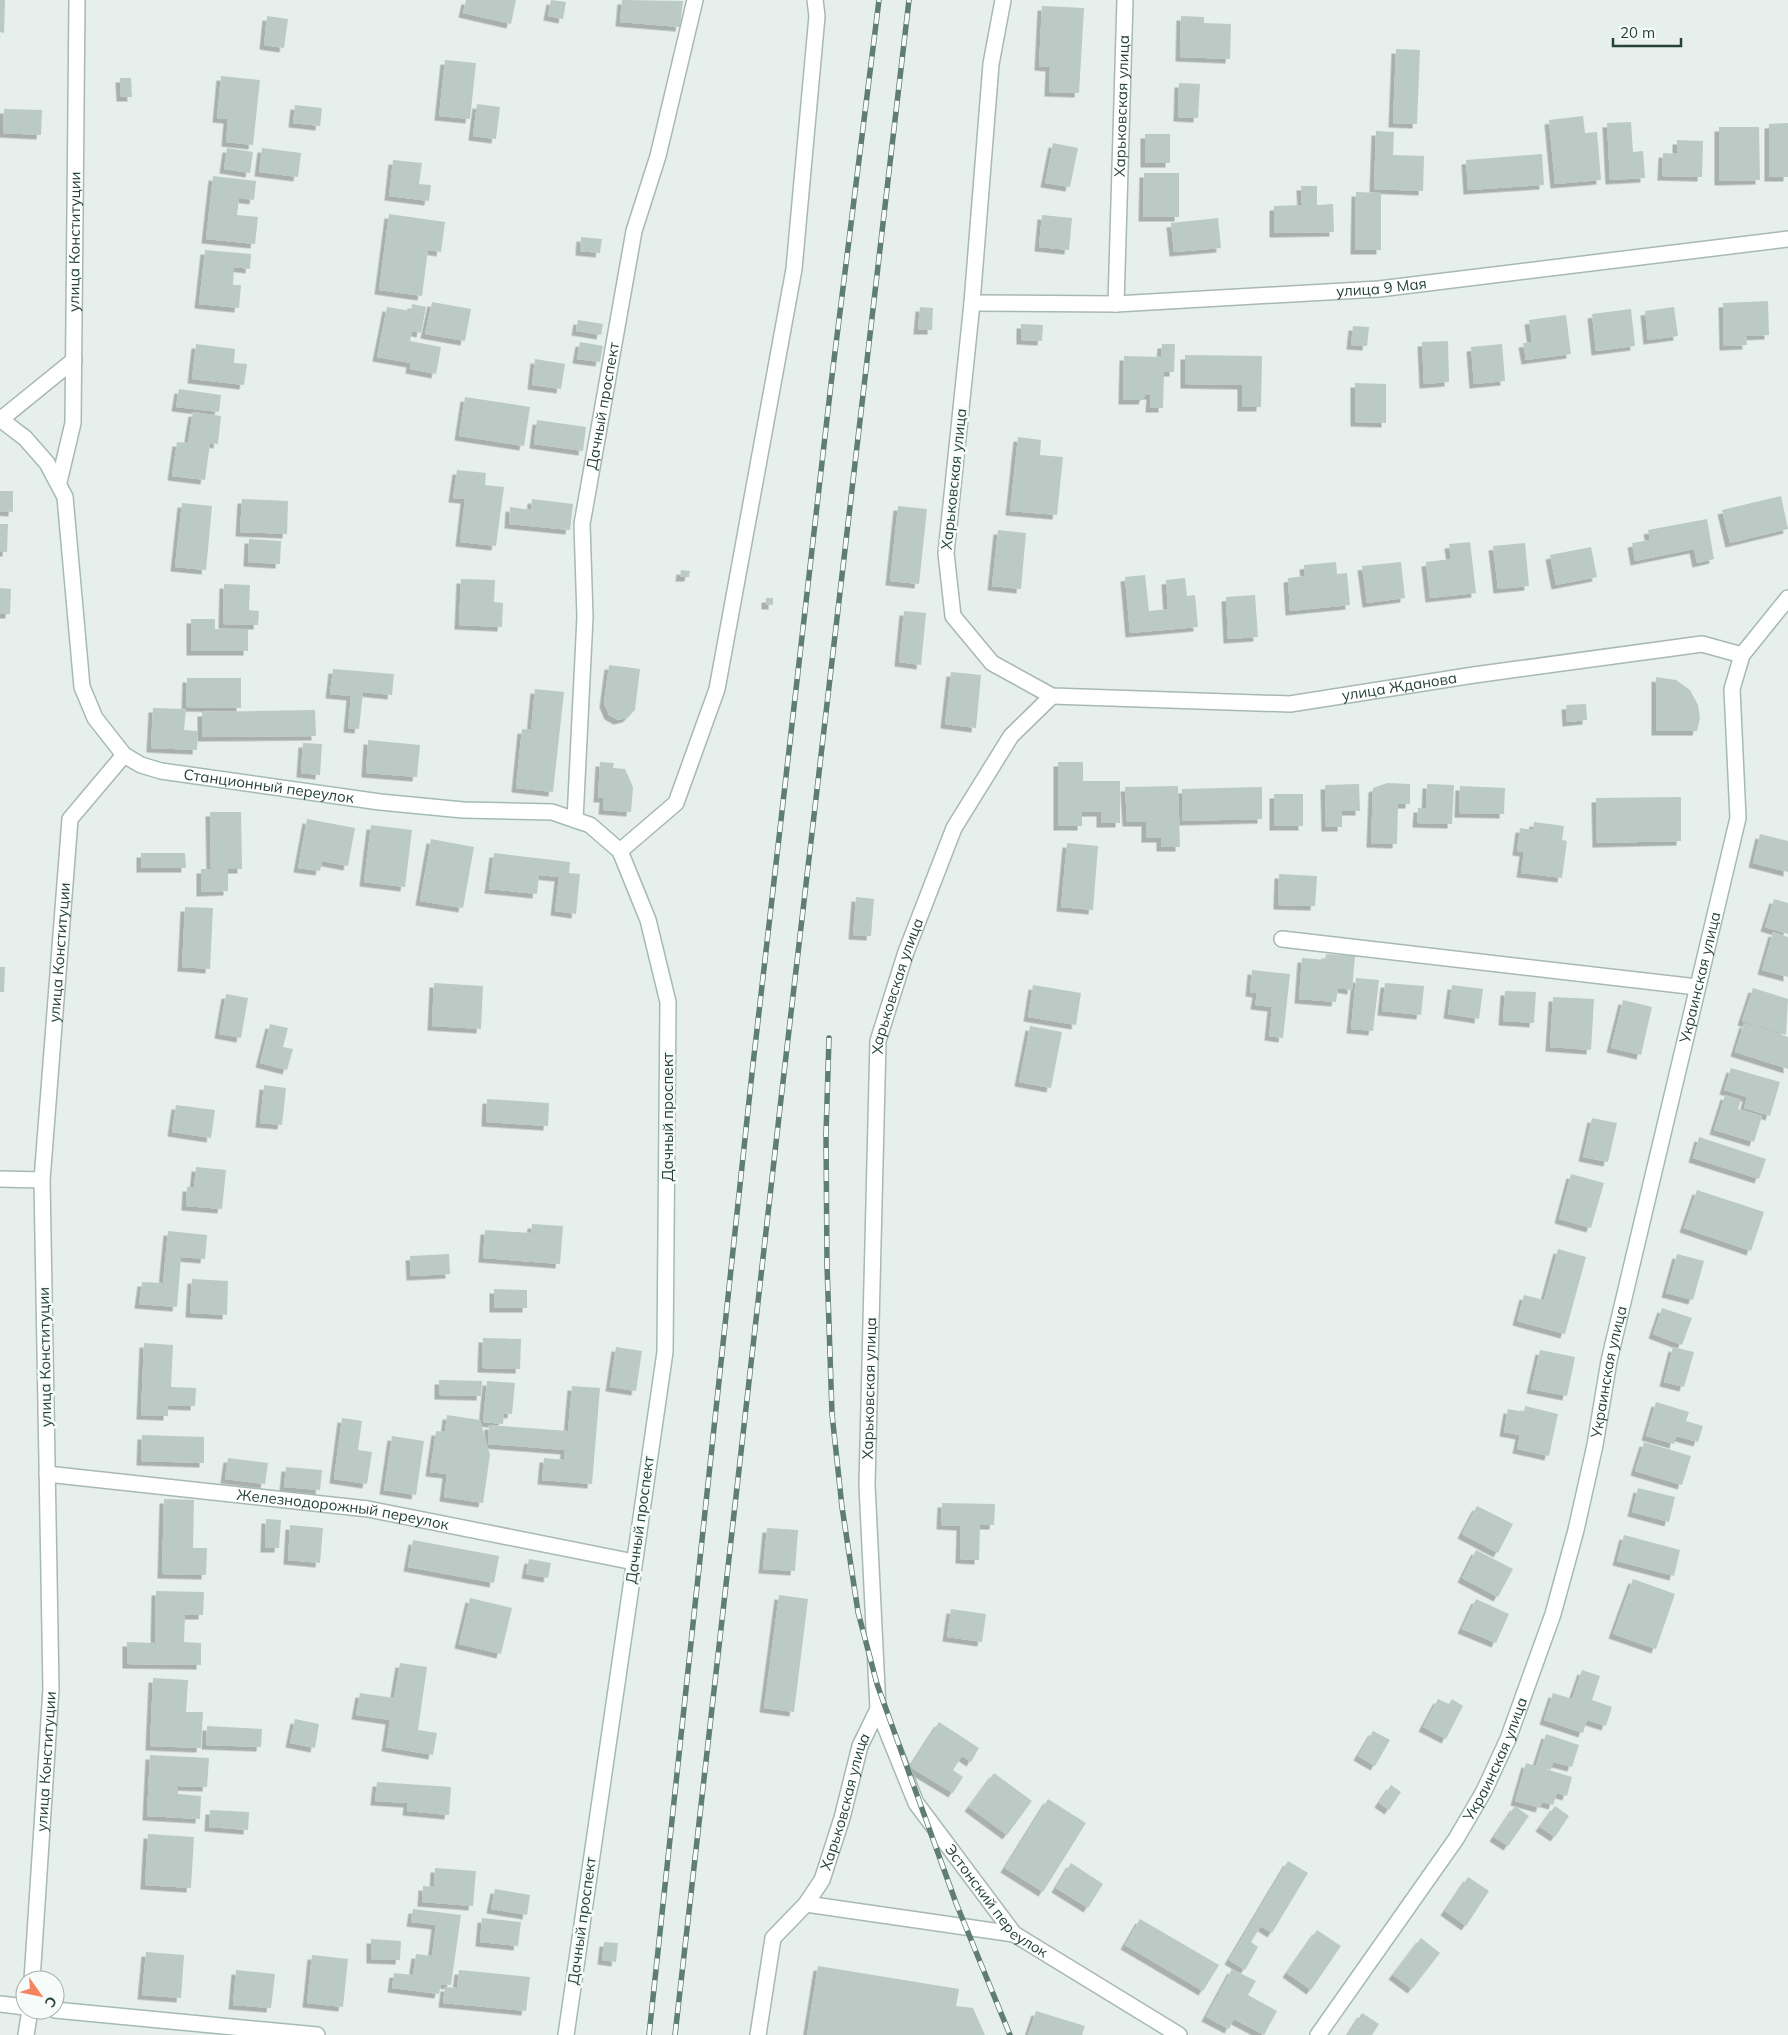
<svg xmlns="http://www.w3.org/2000/svg" width="1788" height="2035" font-family="Mulish,sans-serif">
	<style>
		.building { fill: #bbcac4; filter: url(#shadow) }
		.lines { fill: none; stroke-linecap: round; stroke-linejoin: round }
		.street-casing { stroke: #a8b8b2; stroke-width: 18 }
		.secondary-casing { stroke: #a4bbb3; stroke-width: 18 }
		.street { stroke: #fff; stroke-width: 15 }
		.secondary { stroke: #fff; stroke-width: 15 }
		.rail-casing { stroke: #5f7d75; stroke-width: 5.5 }
		.rail { stroke: #f7fbf9; stroke-width: 4; stroke-dasharray: 11; stroke-linecap: butt }
		.labels { text-anchor: middle; stroke-width: 5; stroke-linejoin: round; paint-order: stroke }
		.street-label { font-size: 15px; fill: #24423a; stroke: #f7fbf9 }
	</style>
	<defs>
		<filter id="shadow"><feDropShadow dx="-4.5" dy="4.5" stdDeviation="0" flood-color="#0004"/></filter>
	</defs>
	<rect width="100%" height="100%" fill="#e6efeb"/>
	<path class="building" d="M0 0H5L4 33 0 32Z
		M466 0H516L511 24 463 13Z
		M551 0 566 2 563 19 548 16Z
		M622 0 683 1 680 27 620 22Z
		M1042 6 1084 8 1079 93 1049 92 1050 67 1039 66Z
		M267 16 288 19 284 48 264 45Z
		M1181 16 1204 17V23L1231 24 1230 59 1180 57Z
		M1396 49 1420 50 1417 124 1393 123Z
		M445 60 476 63 470 119 439 116Z
		M221 76 260 80 253 145 226 142 228 119 217 118Z
		M120 78H131L132 97H121Z
		M1179 83 1200 84 1198 118 1178 117Z
		M477 104 500 107 496 139 473 136Z
		M295 105 322 108 320 126 293 123Z
		M4 109 42 110 41 135 3 133Z
		M1583 116 1585 133 1597 132 1601 180 1555 184 1549 120Z
		M1631 122 1633 152 1643 151 1645 178 1610 180 1607 123Z
		M1788 123V177H1769V124Z
		M1719 127H1759L1760 180 1719 181Z
		M1376 131 1394 132 1393 155 1424 156 1423 191 1374 189Z
		M1145 134H1170V163H1145Z
		M1677 140 1703 141 1702 177 1662 176 1663 153 1677 154Z
		M1053 143 1078 148 1070 187 1045 183Z
		M227 148 253 152 250 173 224 169Z
		M262 148 301 153 298 177 259 172Z
		M1542 154 1544 185 1468 190 1466 160Z
		M393 160 422 163 419 184 431 185 429 201 389 196Z
		M1144 173H1179V217H1143Z
		M213 176 256 181 254 200 239 198 237 215 258 217 255 244 206 239Z
		M1301 186H1317V205L1333 204 1334 232 1274 233V206L1302 205Z
		M1356 192 1381 193V250H1355Z
		M389 214 445 222 441 252 428 250 422 296 379 290Z
		M1042 215 1072 218 1069 250 1039 247Z
		M1218 218 1221 248 1174 252 1171 223Z
		M581 237 602 239 600 253 580 251Z
		M205 250 251 254 250 269 234 267 233 285H241L239 308 199 304Z
		M1768 301 1769 335 1746 336 1747 345 1724 346 1723 303Z
		M432 302 471 309 465 341 425 334Z
		M412 304 426 307 421 333 412 331 410 341 441 347 436 374 410 369 411 363 377 357 387 307 411 311Z
		M920 307 933 308 932 330H918Z
		M1674 307 1678 336 1648 340 1645 311Z
		M1631 309 1635 346 1596 351 1592 314Z
		M1566 315 1571 354 1526 360 1523 343 1532 342 1529 320Z
		M578 320 603 324 601 335 576 331Z
		M1021 324 1043 325 1042 341 1021 340Z
		M1353 326 1369 327 1367 346 1351 345Z
		M1448 341 1449 382 1424 384 1422 342Z
		M580 342 603 346 600 362 577 359Z
		M196 344 235 349 234 363 247 364 244 385 192 379Z
		M1162 344H1175L1174 372H1164L1163 408H1150L1151 395H1145L1143 400H1123L1124 356 1161 357Z
		M1502 344 1505 381 1474 384 1471 347Z
		M1185 355 1262 356 1261 407H1242V385L1185 384Z
		M535 359 565 364 561 389 532 385Z
		M1355 383 1386 384V423L1355 422Z
		M179 389 221 395 219 412 176 407Z
		M465 397 530 407 524 446 459 436Z
		M193 412 221 416 218 444 210 443 205 480 172 476 177 442 188 443Z
		M537 420 586 427 583 451 534 444Z
		M1018 437 1041 440 1040 455 1063 457 1057 515 1010 511Z
		M457 470 486 473 485 485 504 487 496 546 460 542 465 499 453 498Z
		M0 491H13V512L0 511Z
		M1781 496 1788 529 1730 543 1722 510Z
		M242 499 288 501 287 534 240 532Z
		M532 499 573 504 570 530 509 524 510 507 531 510Z
		M182 503 212 506 206 570 175 567Z
		M898 506 927 509 919 584 890 581Z
		M1707 519 1714 559 1697 563 1694 549 1635 561 1632 543 1650 540 1648 530Z
		M0 524H8L7 552H0Z
		M998 530 1026 533 1021 589 992 586Z
		M249 539 281 541 280 564 248 562Z
		M1470 542 1476 593 1430 598 1426 562 1451 559 1449 544Z
		M1525 543 1529 586 1498 589 1493 546Z
		M1591 547 1597 577 1556 585 1550 555Z
		M1336 562 1337 574 1347 573 1350 605 1290 611 1288 578 1305 576 1304 565Z
		M1401 562 1405 598 1367 603 1362 566Z
		M681 570 690 571 689 577H680Z
		M1145 575 1149 611 1168 609 1166 580 1185 578 1187 596 1195 595 1198 627 1130 633 1125 577Z
		M461 579 495 580 494 602 503 603 502 627 459 625Z
		M224 584 250 585 249 610 259 611 258 625 223 624Z
		M0 588 11 589 10 614H0Z
		M1255 595 1258 637 1228 639 1226 597Z
		M766 598H773V605H766Z
		M904 611 926 613 921 665 899 662Z
		M191 619H215V629H248V651H191Z
		M609 665 640 669 635 710 627 718 618 720 609 715 604 703Z
		M333 669 394 674 392 695 363 692 359 729 348 728 351 696 330 694Z
		M951 672 981 675 976 728 945 724Z
		M1656 677 1676 680 1690 690 1698 705 1700 718 1697 731H1656Z
		M187 678H241V708L186 707Z
		M535 689 564 692 553 792 516 788 522 729 531 730Z
		M1586 704 1587 720 1567 722 1566 705Z
		M153 708 186 709 184 730 198 731 197 750 151 748Z
		M315 710 316 736 202 737V712Z
		M368 740 420 745 417 777 366 773Z
		M303 743 322 744 320 775 301 773Z
		M600 762 614 763 613 768 625 769 633 787 631 812 603 810 604 798H598Z
		M1058 762H1083V781H1120V823H1101V812H1082V826H1058Z
		M1387 783 1410 784V804H1398L1397 844 1371 843 1373 788Z
		M1359 784 1360 811H1342V827H1326L1325 785Z
		M1427 784 1454 785 1452 824 1417 823 1418 808H1426Z
		M1178 786 1180 847H1161V838H1146V822H1127L1125 787Z
		M1460 786 1505 788 1504 814 1459 813Z
		M1262 787V819L1182 821V789Z
		M1274 794H1303V826H1274Z
		M1681 797V841L1597 843 1596 798Z
		M210 812H241L242 869H228V891L201 892V869H211Z
		M307 819 355 828 348 866 322 861 320 871 298 868Z
		M1534 822 1564 826 1562 840 1567 841 1562 878 1521 873 1524 852 1517 851 1520 828 1533 830Z
		M371 825 412 830 405 887 364 882Z
		M1760 834 1788 841V872L1753 863Z
		M431 839 474 847 463 908 420 901Z
		M1067 843 1098 846 1093 910 1061 907Z
		M141 853H185L186 868H141Z
		M494 853 570 862 569 873 580 874 576 914 555 911 559 877 539 875 537 894 489 889Z
		M1279 874 1317 876 1315 906 1278 905Z
		M856 897 874 899 871 936 853 935Z
		M1774 899 1788 903V934L1765 927Z
		M185 907 213 908 210 969 182 967Z
		M1773 932 1788 937V977L1762 970Z
		M1326 954 1355 956 1352 990 1338 988 1336 1002 1299 999 1302 958 1325 960Z
		M0 967H5L4 992H0Z
		M1252 970 1290 974 1283 1038 1269 1036 1272 1007 1255 1005 1257 993 1250 992Z
		M1356 978 1379 980 1373 1031 1351 1029Z
		M434 983 483 986 481 1029 432 1026Z
		M1385 983 1424 986 1421 1015 1382 1011Z
		M1033 985 1081 993 1076 1025 1028 1017Z
		M1452 985 1483 989 1479 1019 1448 1014Z
		M1753 988 1788 999 1786 1035 1742 1021Z
		M1505 991 1536 992 1534 1023 1503 1021Z
		M226 994 248 998 241 1038 219 1034Z
		M1553 997 1594 999 1591 1050 1550 1047Z
		M1623 1000 1652 1007 1641 1055 1611 1048Z
		M1744 1023 1788 1037V1069L1735 1052Z
		M270 1024 288 1028 283 1047 293 1049 287 1070 260 1063Z
		M1030 1026 1062 1032 1051 1088 1019 1082Z
		M1731 1068 1780 1082 1770 1116 1744 1108 1747 1097 1724 1090Z
		M264 1085 286 1088 282 1125 260 1123Z
		M1725 1095 1741 1100 1738 1109 1762 1116 1754 1142 1714 1130Z
		M487 1099 549 1103 548 1126 486 1122Z
		M176 1105 215 1110 211 1138 172 1132Z
		M1592 1118 1617 1123 1608 1162 1583 1157Z
		M1699 1137 1766 1159 1759 1179 1693 1158Z
		M196 1167 226 1170 222 1209 186 1206 187 1187H194Z
		M1571 1174 1604 1183 1591 1228 1559 1219Z
		M1697 1190 1764 1212 1751 1251 1684 1228Z
		M532 1224 563 1226 560 1264 483 1258 485 1230 531 1233Z
		M168 1231 207 1235 205 1259 181 1257 177 1307 139 1304 142 1282 163 1283Z
		M1558 1249 1586 1257 1565 1334 1517 1321 1524 1295 1544 1300Z
		M449 1254 450 1274 411 1276 410 1256Z
		M1677 1254 1704 1261 1693 1300 1666 1293Z
		M192 1279 228 1281 227 1315 190 1313Z
		M494 1289 527 1290V1308H494Z
		M1662 1308 1692 1318 1682 1345 1653 1334Z
		M483 1338 521 1339 520 1369 482 1368Z
		M144 1343 173 1345 171 1387 196 1388 195 1406 168 1405V1416L141 1415Z
		M616 1347 642 1351 636 1391 610 1387Z
		M1673 1347 1694 1352 1684 1387 1664 1382Z
		M1540 1350 1575 1357 1567 1396 1531 1389Z
		M439 1380 482 1381 481 1396 439 1395Z
		M487 1381 515 1383 512 1414 504 1413 503 1424 483 1422Z
		M572 1386 600 1388 592 1484 542 1480 544 1458 564 1460 565 1450 488 1444 489 1425 568 1431Z
		M1656 1402 1689 1412 1686 1421 1703 1426 1698 1442 1676 1436 1674 1444 1646 1436Z
		M1525 1406 1558 1414 1549 1456 1517 1449 1520 1435 1504 1432 1508 1409 1524 1412Z
		M447 1415 480 1420 490 1455 483 1503 444 1497 447 1474 430 1472 436 1431 445 1432Z
		M342 1418 362 1421 358 1450 372 1452 367 1484 334 1479Z
		M142 1435 204 1437V1463L141 1461Z
		M392 1436 424 1441 416 1495 384 1490Z
		M1644 1442 1691 1456 1682 1485 1635 1471Z
		M228 1458 268 1463 265 1484 225 1479Z
		M286 1467 322 1470 320 1490 284 1487Z
		M1638 1488 1675 1497 1669 1522 1632 1512Z
		M164 1499 194 1500 193 1548H207L206 1575 162 1574Z
		M942 1503 995 1504 994 1525H980L979 1560 960 1559 961 1526 941 1525Z
		M1477 1506 1513 1524 1498 1553 1462 1534Z
		M266 1519 281 1520 279 1548H265Z
		M290 1525 323 1528 320 1563 288 1560Z
		M767 1528 798 1530 795 1571 763 1569Z
		M1624 1535 1680 1550 1674 1576 1617 1561Z
		M413 1540 499 1556 494 1583 408 1567Z
		M1476 1550 1513 1569 1498 1597 1462 1578Z
		M529 1559 551 1563 548 1578 526 1574Z
		M1633 1579 1675 1594 1656 1649 1613 1634Z
		M156 1591 204 1592 203 1615H185L184 1642 201 1643V1665L127 1664V1642L155 1643Z
		M779 1595 808 1599 794 1712 764 1708Z
		M470 1598 512 1608 501 1654 459 1644Z
		M1476 1599 1509 1614 1496 1643 1462 1629Z
		M951 1609 986 1614 982 1642 947 1637Z
		M400 1663 427 1667 418 1730 437 1733 433 1755 386 1747 390 1720 356 1715 360 1693 394 1698Z
		M1582 1670 1600 1676 1592 1700 1612 1707 1606 1726 1587 1720 1583 1733 1544 1720 1553 1693 1572 1699Z
		M153 1678 188 1680 186 1712H203L201 1748 150 1746Z
		M1438 1699 1449 1704 1452 1699 1463 1706 1446 1739 1423 1727Z
		M295 1719 319 1724 315 1748 290 1743Z
		M939 1722 979 1748 971 1762 962 1756 953 1770 963 1777 953 1793 910 1767Z
		M207 1726 262 1729 261 1747 206 1745Z
		M1373 1731 1390 1740 1375 1766 1358 1756Z
		M1546 1734 1579 1745 1572 1767 1553 1762 1551 1770 1536 1765Z
		M150 1755 209 1758 207 1787 178 1786V1794L201 1796 200 1819 147 1816Z
		M1526 1763 1572 1777 1567 1796 1557 1793 1553 1805 1542 1802 1540 1808 1515 1801Z
		M994 1773 1032 1801 1007 1835 969 1807Z
		M377 1782 451 1787 449 1815 407 1811 408 1803 375 1801Z
		M1391 1785 1401 1792 1389 1810 1379 1803Z
		M1048 1799 1086 1823 1043 1892 1005 1868Z
		M1515 1806 1529 1816 1508 1846 1494 1837Z
		M1555 1806 1569 1816 1555 1837 1540 1827Z
		M210 1810 249 1812 248 1830 209 1827Z
		M148 1834 194 1837 191 1888 145 1885Z
		M1288 1861 1308 1873 1272 1933 1261 1926 1251 1942 1258 1947 1245 1970 1229 1960Z
		M1071 1863 1103 1884 1088 1908 1056 1888Z
		M435 1868 476 1871 473 1906 422 1902 423 1886 434 1887Z
		M1468 1877 1489 1891 1466 1926 1445 1911Z
		M495 1889 530 1895 527 1915 491 1909Z
		M413 1909 461 1915 451 1985 441 1984 439 1994 392 1988 394 1973 413 1975 416 1954 432 1956 436 1925 411 1922Z
		M482 1918 521 1922 518 1946 480 1942Z
		M1140 1919 1219 1965 1203 1991 1125 1945Z
		M1317 1930 1341 1946 1311 1990 1287 1973Z
		M1421 1938 1440 1953 1412 1989 1393 1975Z
		M371 1939 401 1941 400 1960 371 1959Z
		M604 1942 618 1943 616 1962 602 1960Z
		M146 1952 184 1955 181 1998 142 1995Z
		M312 1955 348 1959 343 2007 307 2003Z
		M818 1966 959 1989 956 2006 973 2008 985 2035H807Z
		M1232 1969 1256 1981 1248 1995 1277 2011 1264 2035 1234 2019 1229 2029 1206 2017Z
		M236 1970 275 1974 271 2008 233 2005Z
		M459 1970 530 1977 526 2011 443 2003 445 1987 457 1988Z
		M1036 2011 1085 2026 1082 2035H1028Z
		M1362 2013 1379 2024 1372 2035H1348Z"/>
	<g class="lines">
		<defs>
			<g id="street">
				<path id="s1" d="M1003 0 991 64 972 303 946 553 953 616 992 663 1052 696 1290 704 1474 675 1702 644 1742 655"/>
				<path id="s2" d="M972 303 1116 304 1379 289 1788 239"/>
				<path id="s3" d="M1116 304 1125 0"/>
				<path d="M0 420 74 360"/>
				<path id="s4" d="M59 482 73 423 77 0"/>
				<path id="s5" d="M575 820 585 617 582 524 634 231 658 156 695 0"/>
				<path d="M620 851 676 803 717 689 794 269 817 16 815 0"/>
				<path d="M1282 939 1697 987"/>
				<path d="M0 1179 42 1180"/>
				<path id="s6" d="M47 1474 368 1509 634 1562"/>
				<path id="s7" d="M878 1709 916 1803 1014 1934 1179 2035"/>
				<path d="M806 1904 1014 1934"/>
				<path id="s8" d="M32 1980 51 1689 42 1180 70 819 124 755"/>
				<path d="M26 2035 30 2010"/>
				<path id="s9" d="M758 2035 773 1938 806 1904 822 1880 842 1818 860 1746 878 1709 867 1485 878 1041 906 952 954 828 1011 736 1052 696"/>
			</g>
			<g id="secondary">
				<path id="s10" d="M0 419 25 438 47 463 65 497 82 687 95 718 124 755 141 765 161 771 380 802 463 810 552 812 590 825 620 851 648 920 668 1002 665 1352 566 2035"/>
				<path d="M0 2004 25 2007"/>
				<path d="M55 2010 317 2035"/>
				<path id="s11" d="M1318 2035 1456 1839 1484 1791 1508 1739 1553 1614 1576 1530 1595 1445 1609 1361 1738 818 1732 689 1742 655 1788 598"/>
			</g>
		</defs>
		<use href="#street" class="street-casing"/>
		<use href="#secondary" class="secondary-casing"/>
		<use href="#street" class="street"/>
		<use href="#secondary" class="secondary"/>
		<defs>
			<path id="rail" d="M829 1038 826 1134 827 1265 832 1414 842 1507 858 1612 877 1684 956 1903 1010 2035
				M649 2035 752 1073 831 384 879 0
				M675 2035 781 1099 909 0"/>
		</defs>
		<use href="#rail" class="rail-casing"/>
		<use href="#rail" class="rail"/>
	</g>
	<g class="labels">
		<g class="street-label">
			<text dy="5" stroke="none"><textPath href="#s3" startOffset="198">Харьковская улица</textPath></text>
			<text dy="5" stroke="none"><textPath href="#s4" startOffset="242">улица Конституции</textPath></text>
			<text dy="5" stroke="none"><textPath href="#s2" startOffset="410">улица 9 Мая</textPath></text>
			<text dy="5" stroke="none"><textPath href="#s5" startOffset="416">Дачный проспект</textPath></text>
			<text transform="translate(954 479) rotate(-84)" y="5">Харьковская улица</text>
			<text dy="5" stroke="none"><textPath href="#s1" startOffset="1098">улица Жданова</textPath></text>
			<text dy="5" stroke="none"><textPath href="#s10" startOffset="524">Станционный переулок</textPath></text>
			<text dy="5" stroke="none"><textPath href="#s8" startOffset="1029">улица Конституции</textPath></text>
			<text dy="5" stroke="none"><textPath href="#s11" startOffset="1139">Украинская улица</textPath></text>
			<text dy="5" stroke="none"><textPath href="#s9" startOffset="1081">Харьковская улица</textPath></text>
			<text transform="translate(668 1117) rotate(-90)" y="5">Дачный проспект</text>
			<text transform="translate(45 1357) rotate(-91)" y="5">улица Конституции</text>
			<text dy="5" stroke="none"><textPath href="#s11" startOffset="734">Украинская улица</textPath></text>
			<text dy="5" stroke="none"><textPath href="#s9" startOffset="676">Харьковская улица</textPath></text>
			<text dy="5" stroke="none"><textPath href="#s6" startOffset="298">Железнодорожный переулок</textPath></text>
			<text transform="translate(640 1520) rotate(-82)" y="5">Дачный проспект</text>
			<text dy="5" stroke="none"><textPath href="#s11" startOffset="329">Украинская улица</textPath></text>
			<text dy="5" stroke="none"><textPath href="#s8" startOffset="219">улица Конституции</textPath></text>
			<text dy="5" stroke="none"><textPath href="#s9" startOffset="256">Харьковская улица</textPath></text>
			<text dy="5" stroke="none"><textPath href="#s7" startOffset="229">Эстонский переулок</textPath></text>
			<text transform="translate(582 1921) rotate(-82)" y="5">Дачный проспект</text>
		</g>
	</g>
	<g transform="translate(40 1995) rotate(123)"><circle r="24" fill="#f7fbf9" stroke="#a3b1ad"/>
	<path d="M0-4L9 19L0 12L-9 19Z" fill="#f4845f"/>
	<text y="-8" font-size="14" font-weight="bold" text-anchor="middle" fill="#24423a">С</text>
	</g>
	<path d="M1613 38v8h68v-8" fill="none" stroke="#24423a" stroke-width="2.5"/>
	<text x="1620" y="38" font-size="15" fill="#24423a" stroke="#f7fbf9" stroke-width="4" paint-order="stroke">20 m</text>
</svg>
